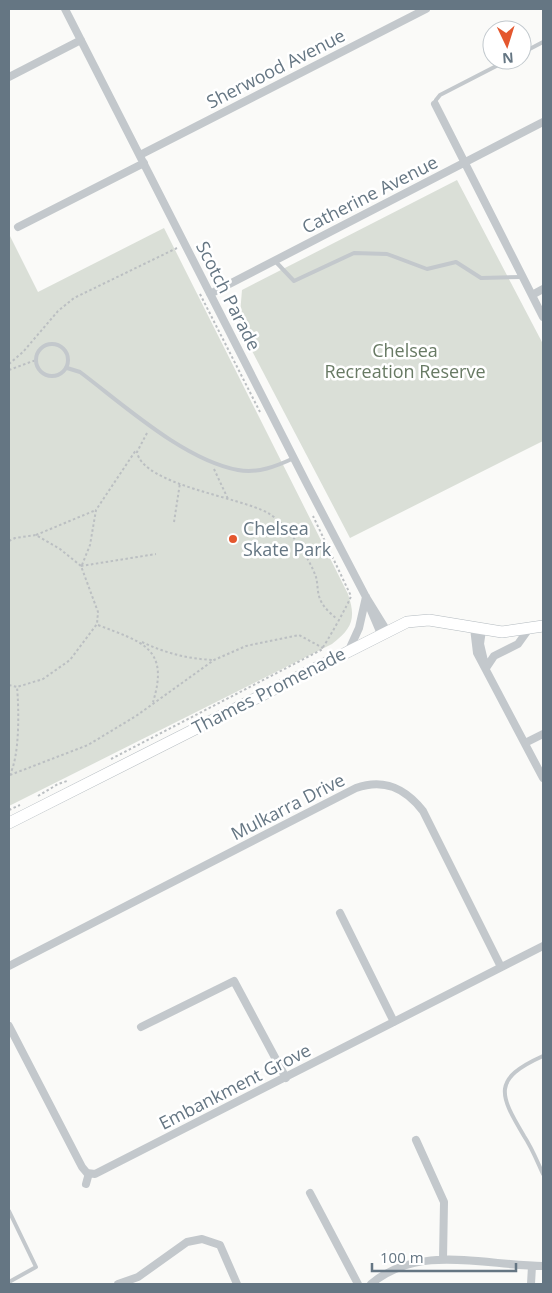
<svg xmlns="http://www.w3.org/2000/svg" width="552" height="1293" font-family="'Open Sans',sans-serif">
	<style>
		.green { fill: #dadfd7 }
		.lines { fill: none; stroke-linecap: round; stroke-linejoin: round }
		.secondary-casing { stroke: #b3babf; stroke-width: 12 }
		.path { stroke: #bbbfc2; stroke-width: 2; stroke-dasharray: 2.5 2.5; stroke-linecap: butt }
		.service { stroke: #c3c8cc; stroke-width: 4 }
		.minor { stroke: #c3c8cc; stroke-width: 8 }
		.secondary { stroke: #fff; stroke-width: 11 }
		.poi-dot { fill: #e4572e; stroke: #fff; stroke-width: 2 }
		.labels { text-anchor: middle; stroke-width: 5; stroke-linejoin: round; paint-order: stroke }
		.street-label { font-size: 18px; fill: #657683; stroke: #fff }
		.park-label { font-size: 18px; fill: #687a64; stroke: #fff }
		.poi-label { font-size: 18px; fill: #657683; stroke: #fff; text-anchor: start }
	</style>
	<rect width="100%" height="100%" fill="#fafaf8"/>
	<path class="green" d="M457 180 543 344V441L350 538 239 326 242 290Z
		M164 228 348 594C356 618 353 628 332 644L9 806V234L38 292Z"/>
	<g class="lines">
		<defs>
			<path id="secondary" d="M9 823 407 622 429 620 502 632 543 626"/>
		</defs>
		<use href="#secondary" class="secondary-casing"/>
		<path class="path" d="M200 294 260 412
			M9 364 23 352 58 311 74 298 177 248
			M9 370 36 360
			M147 433 137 452C143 485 240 497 268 513 287 524 309 557 316 577 318 584 317 592 320 599 323 607 331 614 337 619
			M214 469 228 499
			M174 522 180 483
			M36 535 96 510
			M9 541 15 538 36 535 60 549 81 566 98 612 97 624 70 660 43 679 17 687
			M82 565 90 545 96 510 136 450
			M81 566 156 554
			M98 625C141 642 170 647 153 702
			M142 642C165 653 188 659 214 660
			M9 685 17 687C19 709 20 758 9 776
			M111 759 321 650C326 644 350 601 351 596L313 516
			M10 775 88 745 136 716 214 660 246 646 299 635 323 648
			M38 796 58 784 67 781
			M9 810 20 805"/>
		<path class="service" d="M522 53 543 42
			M435 104 436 100 440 95 508 60
			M275 261 294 281 354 253 387 254 427 269 456 262 481 278 521 277
			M36 360a16 16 0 1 1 32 0a16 16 0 1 1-32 0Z
			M67 368 80 372C124 405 184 460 238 470 257 474 277 466 294 458
			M543 1056C492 1079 499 1094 524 1136 532 1148 537 1161 543 1174
			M9 1211 36 1267 9 1282"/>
		<path class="minor" d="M65 9 306 482 366 597 387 631
			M9 77 81 40
			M435 104 543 317
			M140 155 426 9
			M18 227 144 163
			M210 294 543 122
			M532 295 543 289
			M367 601 381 634
			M474 628 477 653 543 778
			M482 630 480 644 484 661
			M349 650 359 628 366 597
			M486 668 494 656 518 644 528 630
			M525 743 543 734
			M340 913 394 1022
			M9 966 356 788C384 778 405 788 423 811L501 967
			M9 1026 82 1167 87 1173 95 1174 543 946
			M141 1027 234 981 286 1078
			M416 1140 444 1202 443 1259
			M86 1184 89 1173
			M310 1193 358 1284
			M118 1284 138 1277 187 1242 202 1239 220 1245 237 1284
			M371 1284C419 1243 487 1266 543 1266
			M531 1284 532 1266"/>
		<use href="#secondary" class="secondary"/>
	</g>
	<circle class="poi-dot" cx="233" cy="539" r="5"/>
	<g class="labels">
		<g class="street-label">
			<text transform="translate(276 69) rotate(-27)" y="6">Sherwood Avenue</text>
			<text transform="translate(370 195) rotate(-27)" y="6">Catherine Avenue</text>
			<text transform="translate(228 296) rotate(63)" y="6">Scotch Parade</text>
			<text transform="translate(269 691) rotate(-27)" y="6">Thames Promenade</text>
			<text transform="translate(288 807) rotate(-27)" y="6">Mulkarra Drive</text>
			<text transform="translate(235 1087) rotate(-27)" y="6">Embankment Grove</text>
		</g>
		<g class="park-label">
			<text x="405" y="357">Chelsea<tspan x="405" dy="21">Recreation Reserve</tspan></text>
		</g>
		<g class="poi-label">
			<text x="243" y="535">Chelsea<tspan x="243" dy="21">Skate Park</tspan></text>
		</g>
	</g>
	<rect width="552" height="1293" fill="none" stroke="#657683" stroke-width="20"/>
	<g transform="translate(507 45) rotate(176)"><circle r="24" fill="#ffffff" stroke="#c1c8cd"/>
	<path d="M0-4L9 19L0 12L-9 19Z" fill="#e4572e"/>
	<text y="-8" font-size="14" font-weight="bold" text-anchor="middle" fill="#657683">N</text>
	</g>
	<path d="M372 1263v8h144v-8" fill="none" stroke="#657683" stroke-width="2.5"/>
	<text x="380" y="1263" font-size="15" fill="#657683" stroke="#ffffff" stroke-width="4" paint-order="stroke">100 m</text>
</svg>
